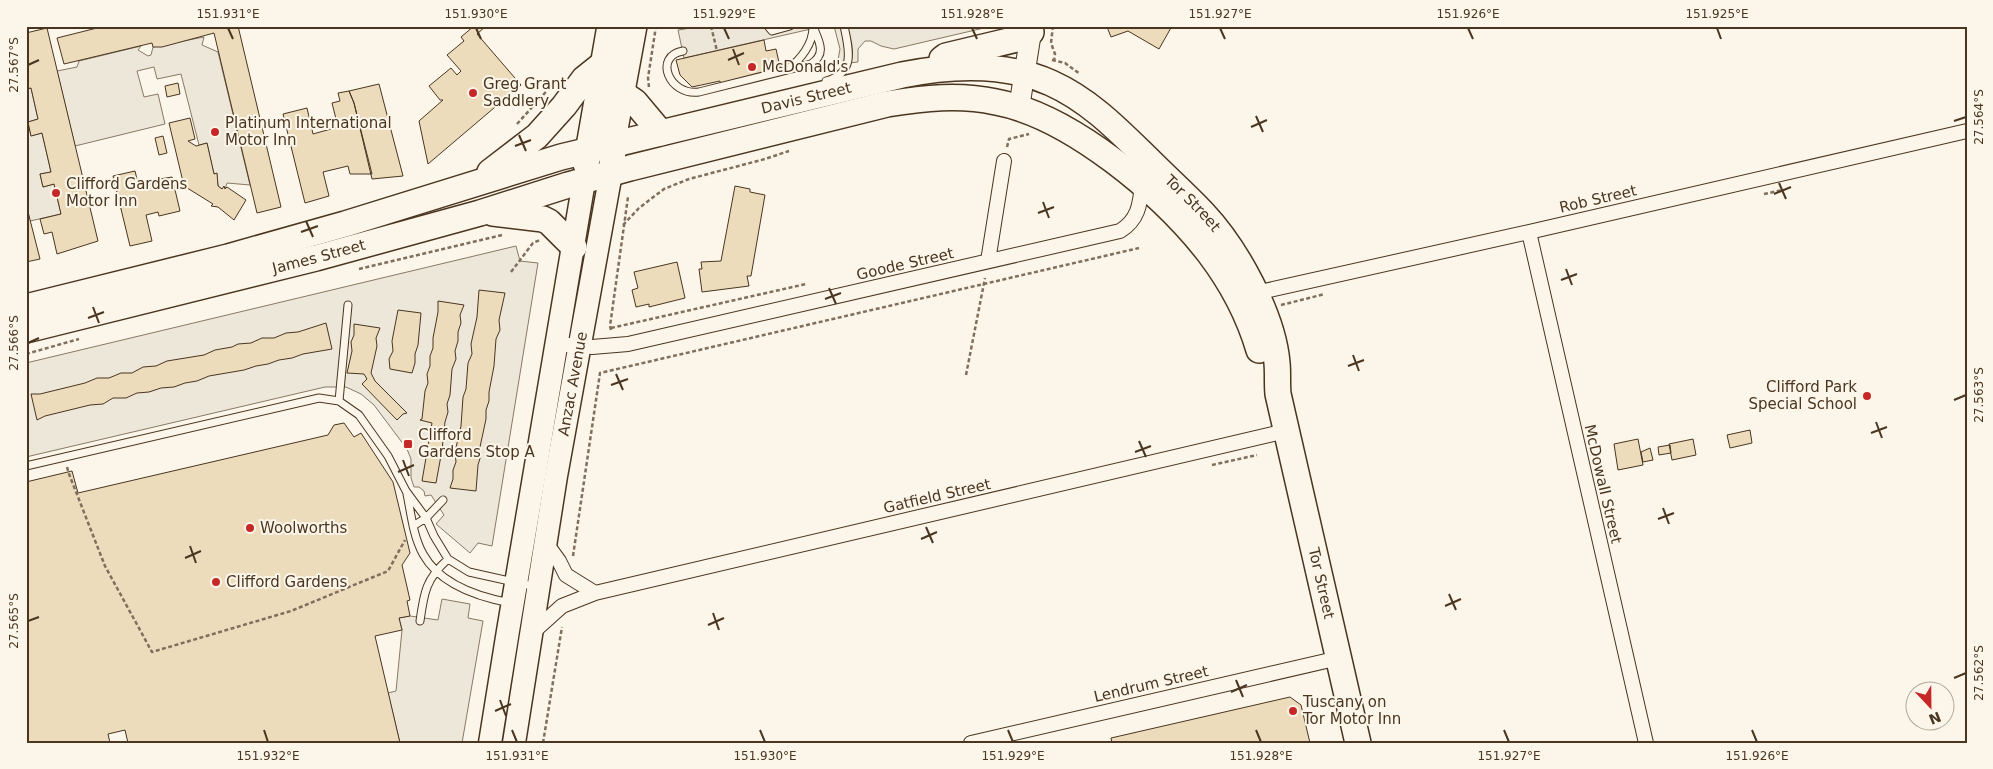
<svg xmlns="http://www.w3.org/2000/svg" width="1993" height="769" font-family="'DejaVu Sans',sans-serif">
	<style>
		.parking { fill: #ede7d9; stroke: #887966 }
		.building { fill: #ecdcbc; stroke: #4a3520 }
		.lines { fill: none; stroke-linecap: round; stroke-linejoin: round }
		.lane-casing { stroke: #4a3520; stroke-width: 9 }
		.street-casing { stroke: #4a3520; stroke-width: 16 }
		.secondary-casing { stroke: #4a3520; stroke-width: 22 }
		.primary-casing { stroke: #4a3520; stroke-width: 25 }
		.highway-casing { stroke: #4a3520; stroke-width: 28 }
		.path { stroke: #7f6f5c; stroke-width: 2.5; stroke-dasharray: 4 2.5; stroke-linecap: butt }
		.lane { stroke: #fbf6e9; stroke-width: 7 }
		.street { stroke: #fbf6e9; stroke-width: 14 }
		.secondary { stroke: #fbf6e9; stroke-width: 20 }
		.primary { stroke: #fbf6e9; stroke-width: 22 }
		.highway { stroke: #fbf6e9; stroke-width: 25 }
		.ticks { fill: none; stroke: #4a3520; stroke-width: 2 }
		.poi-dot { fill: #c62828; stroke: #fbf6e9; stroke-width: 2 }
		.labels { text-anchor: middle; stroke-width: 4; stroke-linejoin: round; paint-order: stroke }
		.poi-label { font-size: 15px; fill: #4a3520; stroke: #fbf6e9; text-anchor: start }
		.street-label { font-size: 15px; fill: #4a3520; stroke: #fbf6e9 }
		.neatline { fill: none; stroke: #4a3520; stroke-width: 2 }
		.ticks-label { font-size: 12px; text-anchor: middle; fill: #4a3520 }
	</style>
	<rect width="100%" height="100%" fill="#fbf6e9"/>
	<path class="parking" d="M704 26H749L750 28 757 26H824L684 58 678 30Z
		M834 26H986L984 28 894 49 881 46 871 41H865L858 49V62L833 65 838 60 840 49Z
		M204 37 202 45 218 52 250 185 227 183 225 189 224 187 222 189 218 186 217 174H214L207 143 199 145 181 74 157 79 154 67 137 71 144 97 158 94 165 124 75 146 57 71 77 67 79 61 141 46 138 50 148 56 151 55 153 47Z
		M31 88 38 119 28 122 31 136 42 133 51 172 40 174 43 187 54 184 61 214 30 221 26 204V89Z
		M516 246 520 261 538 263 492 546 478 543 470 553 436 524 444 515 431 495 425 496 424 491 419 487H414L411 478V459L407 449 374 405 361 394 346 387H325L26 457V363Z
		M442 599 470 604 468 618 483 621 462 743H400L388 693 396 691 402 630 399 618 410 616 438 620Z"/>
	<path class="building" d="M105 26H238L281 207 257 213 214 33 162 47H153L152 43 64 64 57 38Z
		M474 26H486L477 34 521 85 428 164 419 121 443 100H440L429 86 451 68 457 75 461 71 447 55 464 41 461 37Z
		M1172 26 1159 49 1128 31 1111 37 1107 27Z
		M47 28 98 241 57 254 52 232 44 234 40 219 61 214 54 184 43 187 40 174 51 172 42 133 31 136 28 122 38 119 31 88 26 89V33Z
		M764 40 766 51 776 49 780 67 766 70 767 77 721 88 720 81 692 87 680 75 676 60Z
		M178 83 180 94 167 97 165 86Z
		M379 84 403 176 372 179 354 103 349 91Z
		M349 91 354 103 372 174H350L348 166 323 172 329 196 305 203 283 114 307 108 313 134 338 127 332 103 340 101 338 93Z
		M190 118 195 139 188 141 196 146 207 143 214 174 217 173 218 186 222 189 224 186 225 189 227 187 246 200 234 220 218 207 211 206 213 204 184 186 169 123Z
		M163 136 167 153 159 155 155 138Z
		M135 171 139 187 161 182 160 179 172 177 180 211 159 216 158 212 146 215 152 241 130 246 113 176Z
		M735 186 750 189V192L765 195 751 276H747L749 286 702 292 699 269H702L701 262 721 261Z
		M26 204 40 259 26 262Z
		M677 262 685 298 649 307V304L636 307 632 290 638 288 634 272Z
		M479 290 505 293 499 320 500 330 496 339 494 366 489 392V401L486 410V419L480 447 481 455 478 465 476 491 450 488 453 479V470L456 462 455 452 461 426 463 397 466 389 468 363 472 354 471 344 477 317Z
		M438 301 464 305 460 315 461 323 458 332V341L455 351 456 359 452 369 450 395 447 404 448 412 445 422 442 450 436 483 422 481 432 423 420 420 422 419 425 391 428 383 427 374 430 366V356L433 348V338L438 312Z
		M398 310 421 313 418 345 415 354V363L412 373 390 369 389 359 393 351 392 341Z
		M326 323 332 349 303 354 292 358 279 360 268 364 256 366 244 370 209 376 197 381 185 383 174 387 161 388 149 392 137 393 126 398H113L103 404 90 405 45 416 37 420 31 394H40L85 383 97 378H109L121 373H132L143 367 156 366 167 361 204 355 215 350 232 347 238 344 251 343 262 338H274L286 333 298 332Z
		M354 324 380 328 376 338 377 346 371 373 375 381 407 413 403 414 397 420 362 384 367 379 364 374 347 373 352 351 351 342 354 335Z
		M344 423 354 437 361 433 393 482 410 553 402 565 410 600 407 601 410 616 399 618 402 630 375 636 400 743H128L125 730 108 734 110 743H26V482L72 471 78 493 328 435 334 425Z
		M1750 430 1752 443 1730 448 1727 435Z
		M1638 439 1643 465 1618 470 1614 444Z
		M1693 439 1696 455 1672 460 1669 444Z
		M1670 445 1671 453 1659 455 1658 447Z
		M1650 448 1653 460 1643 462 1641 452Z
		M1290 697 1301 705 1310 743H1112L1111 738Z"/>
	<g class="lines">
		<defs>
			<path id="lane" d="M768 26 772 31 790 26
				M683 51C653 56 669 96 699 92L811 64C826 54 820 43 814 29
				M788 69C801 59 813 44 813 27
				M826 81C856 73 849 49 844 26
				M339 401 348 305
				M26 466 319 398 339 401 359 415 388 456 406 491 426 518 434 536 448 559 469 572 537 587
				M407 494C411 513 413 536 423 554 440 585 478 597 511 603
				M413 526 426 518 443 500
				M420 621C424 592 426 579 448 559"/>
			<path id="street" d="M1529 232 1646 743
				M988 261 1004 161
				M1251 294 1529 232 1967 131
				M556 344 592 347 628 344 1120 231C1138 220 1140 205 1142 185
				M546 543 559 561 566 575 595 593
				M532 633 562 606 595 593 1286 431
				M971 743 1339 658"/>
			<path id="secondary" d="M1019 108 1032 26"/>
			<g id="primary">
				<path d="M490 743 508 631 584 181"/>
				<path id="s1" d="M514 743 556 476 611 173"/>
			</g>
			<g id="highway">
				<path d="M942 59 946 56 1017 39 1031 32"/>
				<path d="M622 93 635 102 661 133"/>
				<path d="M612 161 615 129 634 26"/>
				<path d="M586 164 610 26"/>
				<path d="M490 172 537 136 564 106 584 79 604 63"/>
				<path d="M493 213 543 219 549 222 574 247"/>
				<path id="s2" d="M26 307 228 257 345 224 561 157 902 75C951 65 1004 62 1051 83 1091 101 1120 132 1151 162 1168 179 1186 195 1203 213 1236 248 1273 315 1277 363 1278 373 1277 384 1278 394L1358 743"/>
				<path id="s3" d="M26 330 316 258 480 213 568 185 630 168 887 104C924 98 959 94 996 102 1071 116 1163 194 1209 253 1231 282 1249 316 1259 350"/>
			</g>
		</defs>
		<use href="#lane" class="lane-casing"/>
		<use href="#street" class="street-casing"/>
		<use href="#secondary" class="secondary-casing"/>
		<use href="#primary" class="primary-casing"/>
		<use href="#highway" class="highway-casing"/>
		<path class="path" d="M711 26 717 51
			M1053 26 1051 43 1055 54 1054 61
			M1052 60 1065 63 1080 74
			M649 87 648 78 656 26
			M517 124 553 84
			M1007 147 1009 139 1029 134
			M1764 194 1783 190
			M623 225 639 208 664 189 689 179 765 159 789 151
			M359 269 502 235
			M511 272 533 243 540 240
			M1281 305 1325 294
			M611 328 806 284
			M611 330 610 326 628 197
			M26 354 79 339
			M966 375 985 278
			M1212 465 1257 455
			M67 467 69 474 105 566 152 652 291 611 388 571 405 540
			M573 556 600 373 1139 248
			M543 743 562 627"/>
		<use href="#lane" class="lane"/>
		<use href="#street" class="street"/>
		<use href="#secondary" class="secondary"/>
		<use href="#primary" class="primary"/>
		<use href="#highway" class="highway"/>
	</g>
	<path class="ticks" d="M228 28 233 39M476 28 481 39M724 28 729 39M972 28 977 39M1220 28 1225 39M1468 28 1473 39M1717 28 1721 39M733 49 739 65M728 60 744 53M28 65 39 60M1256 116 1263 132M1954 121 1966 117M1251 127 1267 120M519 135 526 151M515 146 531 140M1779 183 1786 199M1774 194 1791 187M1043 202 1049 218M1038 213 1054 207M306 221 313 237M301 232 318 226M1566 269 1572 285M1561 280 1577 274M829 288 836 304M825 299 841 293M93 307 99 323M88 318 104 312M28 343 39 338M1353 355 1359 371M1348 366 1364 360M616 374 623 390M611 385 628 379M1954 400 1966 395M1876 422 1882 438M1871 433 1887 427M1139 441 1146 457M1135 452 1151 446M403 460 409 476M398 472 414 465M1663 508 1669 524M1658 519 1674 513M926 527 933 543M921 539 937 532M190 546 196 563M185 558 201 551M1449 594 1456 610M1445 606 1461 599M713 613 719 630M28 621 39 617M708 625 724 618M1954 678 1966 673M1236 680 1243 697M1231 692 1247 685M500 700 506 716M495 711 511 704M264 730 268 742M512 730 517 742M760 730 765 742M1008 730 1013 742M1256 730 1261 742M1504 730 1509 742M1752 730 1757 742"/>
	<g class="poi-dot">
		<circle cx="752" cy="67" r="5"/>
		<circle cx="473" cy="93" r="5"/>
		<circle cx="215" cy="132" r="5"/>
		<circle cx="56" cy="193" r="5"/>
		<circle cx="1867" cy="396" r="5"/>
		<rect x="403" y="439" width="10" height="10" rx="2.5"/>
		<circle cx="250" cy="528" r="5"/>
		<circle cx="216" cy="582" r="5"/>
		<circle cx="1293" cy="711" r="5"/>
	</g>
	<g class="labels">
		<g class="poi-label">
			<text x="762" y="72">McDonald's</text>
			<text x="483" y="89">Greg Grant<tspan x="483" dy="17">Saddlery</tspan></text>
			<text x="225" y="128">Platinum International<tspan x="225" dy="17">Motor Inn</tspan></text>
			<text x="66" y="189">Clifford Gardens<tspan x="66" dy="17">Motor Inn</tspan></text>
			<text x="1857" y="392" text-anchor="end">Clifford Park<tspan x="1857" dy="17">Special School</tspan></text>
			<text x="418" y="440">Clifford<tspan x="418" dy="17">Gardens Stop A</tspan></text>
			<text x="260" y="533">Woolworths</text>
			<text x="226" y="587">Clifford Gardens</text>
			<text x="1303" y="707">Tuscany on<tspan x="1303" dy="17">Tor Motor Inn</tspan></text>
		</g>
		<g class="street-label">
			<text dy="5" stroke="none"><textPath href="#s2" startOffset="808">Davis Street</textPath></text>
			<text transform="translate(1598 199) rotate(-13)" y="5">Rob Street</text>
			<text dy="5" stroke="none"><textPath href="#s2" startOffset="1245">Tor Street</textPath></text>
			<text dy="5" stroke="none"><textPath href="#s3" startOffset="302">James Street</textPath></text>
			<text transform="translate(905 264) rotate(-13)" y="5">Goode Street</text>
			<text dy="5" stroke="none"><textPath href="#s1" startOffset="364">Anzac Avenue</textPath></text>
			<text transform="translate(1603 484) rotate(77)" y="5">McDowall Street</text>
			<text transform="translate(937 496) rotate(-13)" y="5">Gatfield Street</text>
			<text dy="5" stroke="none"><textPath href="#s2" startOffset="1654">Tor Street</textPath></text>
			<text transform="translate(1151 684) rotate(-13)" y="5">Lendrum Street</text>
		</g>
	</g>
	<rect width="1993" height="769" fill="none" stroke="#fbf6e9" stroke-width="55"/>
	<g transform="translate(1930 706) rotate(158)"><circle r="24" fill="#fbf6e9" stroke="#b4a999"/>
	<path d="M0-4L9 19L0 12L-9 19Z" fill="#c62828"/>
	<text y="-8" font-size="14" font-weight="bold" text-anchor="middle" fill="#4a3520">N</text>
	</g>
	<rect x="28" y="28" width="1938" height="714" class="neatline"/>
	<g class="ticks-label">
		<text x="228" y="18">151.931°E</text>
		<text x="476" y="18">151.930°E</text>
		<text x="724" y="18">151.929°E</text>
		<text x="972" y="18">151.928°E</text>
		<text x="1220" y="18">151.927°E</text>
		<text x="1468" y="18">151.926°E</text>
		<text x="1717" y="18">151.925°E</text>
		<text transform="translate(14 65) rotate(-90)" y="4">27.567°S</text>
		<text transform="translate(1979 117) rotate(-90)" y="4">27.564°S</text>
		<text transform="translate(14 343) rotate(-90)" y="4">27.566°S</text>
		<text transform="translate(1979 395) rotate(-90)" y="4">27.563°S</text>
		<text transform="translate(14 621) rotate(-90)" y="4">27.565°S</text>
		<text transform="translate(1979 673) rotate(-90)" y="4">27.562°S</text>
		<text x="268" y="760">151.932°E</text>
		<text x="517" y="760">151.931°E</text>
		<text x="765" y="760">151.930°E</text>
		<text x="1013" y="760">151.929°E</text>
		<text x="1261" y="760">151.928°E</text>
		<text x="1509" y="760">151.927°E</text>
		<text x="1757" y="760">151.926°E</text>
	</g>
</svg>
